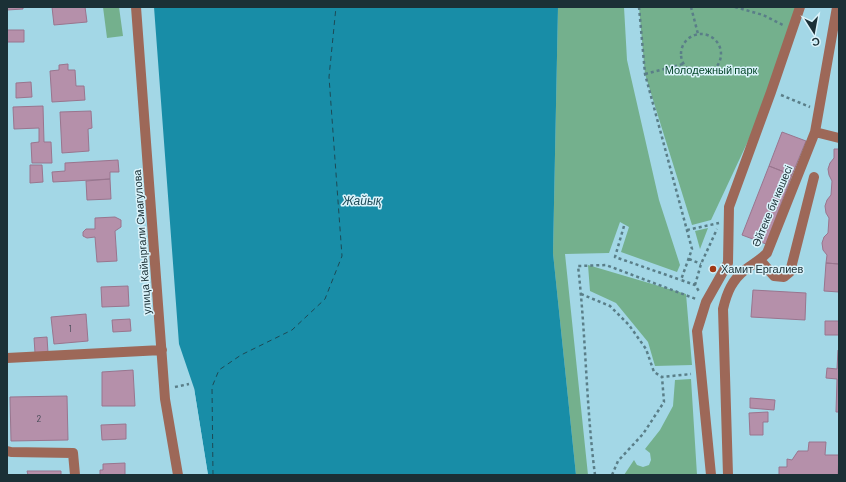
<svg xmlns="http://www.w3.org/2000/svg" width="846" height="482" font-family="Barlow,sans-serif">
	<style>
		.green { fill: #74b08d }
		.water { fill: #188da7 }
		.pier { fill: #a3d7e6 }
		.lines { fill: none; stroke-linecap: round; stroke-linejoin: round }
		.ferry { stroke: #1d4a56; stroke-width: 1; stroke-dasharray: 5 4; stroke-linecap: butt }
		.building { fill: #b590aa; stroke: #99758e }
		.path { stroke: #5a7e88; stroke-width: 2.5; stroke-dasharray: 3 3; stroke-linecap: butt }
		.minor { stroke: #9d6858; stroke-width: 10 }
		.poi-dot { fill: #a03916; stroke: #daf3fb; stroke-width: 1.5 }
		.labels { text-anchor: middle; stroke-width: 3; stroke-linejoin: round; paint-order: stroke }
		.number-label { font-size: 9px; fill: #424853 }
		.park-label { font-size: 11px; fill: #054629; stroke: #daf3fb }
		.street-label { font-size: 11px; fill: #1b3036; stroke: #daf3fb }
		.poi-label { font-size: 11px; fill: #1b3036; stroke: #daf3fb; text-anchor: start }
		.water-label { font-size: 12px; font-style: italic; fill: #1d4a56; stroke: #daf3fb }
	</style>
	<rect width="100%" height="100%" fill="#a3d7e6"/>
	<path class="green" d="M103 7H119L123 36 107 38Z
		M558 7H624L627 60 659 200 680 265 677 272 621 252 629 227 620 222 609 253 565 254 588 475H576L553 253Z
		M639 7H800L771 92 711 220 692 225 645 74Z
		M708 228 700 249 695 231Z
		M588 265 686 294 692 365 655 366 648 342 616 303 590 291Z
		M691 379 697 475H624L634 460 637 465 643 467 649 465 651 460 650 453 645 449 660 430 673 406 675 380Z"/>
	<path class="water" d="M154 7H558L553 253 576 475H208L194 388 179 344Z"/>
	<path class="pier" d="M192 388H194L208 475H206Z"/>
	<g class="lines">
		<path class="ferry" d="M213 475 212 387 219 370 241 355 292 330 325 299 342 256 329 77 336 7"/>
	</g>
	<path class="building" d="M7 7H23V9L7 10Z
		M52 7H85L87 22 54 25Z
		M7 30H24V42H7Z
		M68 64V70H75L76 86H84L85 100 52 102 50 71 59 70V65Z
		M31 82 32 97 16 98V83Z
		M43 106 44 142H51L52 163H32L31 143 39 142V128L14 129 13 107Z
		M91 111 92 128 88 129 89 151 62 153 60 112Z
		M782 132 806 141 792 175 769 166Z
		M834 149H839V264L826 263 827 255 823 250 822 243 824 237 828 233 829 218 826 213 825 206 827 200 831 195 832 181 829 175 828 169 830 163 834 158Z
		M118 160 119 172H110V179L53 182 52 172 65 171V163Z
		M30 165H42L43 182 30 183Z
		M769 166 792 175 766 244 742 235Z
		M110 179 111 199 87 200 86 181Z
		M115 217 121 220V227L115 231 117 261 97 262 95 237 87 238 83 236V232L86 229H95V218Z
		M826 263 839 264V292L824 291Z
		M128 286 129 306 102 307 101 287Z
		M753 290 806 293 805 320 751 317Z
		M86 314 88 341 54 344 51 317Z
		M130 319 131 331 113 332 112 320Z
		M825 321H839V335H825Z
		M47 337 48 353H35L34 338Z
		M838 350H839V412H836L837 379 826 378 827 368 837 369Z
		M133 370 135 406H102V372Z
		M67 396 68 440 11 441 10 397Z
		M750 398 775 400 774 410 750 408Z
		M768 412V422H763V435H750L749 413Z
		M126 424V439L102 440 101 425Z
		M809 442H826L825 455H839L838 475H779V467H787V459L792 460 798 451H808Z
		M125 463V475H100V470H103V464Z
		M27 471H61V475H28Z"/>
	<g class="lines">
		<path class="path" d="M639 7 645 74 692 249 681 280 695 285 700 293
			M691 7 698 34
			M735 7 763 15 783 25
			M681 54a20 20 0 1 1 40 0a20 20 0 1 1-40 0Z
			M645 74 683 64
			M781 95 810 107
			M624 226 615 257 681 280
			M687 230 719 223
			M689 259 701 264
			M695 285 701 264 717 229
			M581 294 610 306 629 325 646 349 654 372 662 377 691 374
			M175 387 189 384
			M595 475C586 406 586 335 578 266L606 265 696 299
			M612 475 618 461 643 434 664 402 662 377"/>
		<path class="minor" d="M136 7 165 399 178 475
			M815 132 839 138
			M760 260 774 276 784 277 790 272 814 177
			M7 358 162 350
			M7 451 11 452 73 453 75 475
			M711 475 697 331 706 302 728 263 729 207 771 92 800 7
			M728 475 723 309C727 292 732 280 746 269 753 264 760 260 767 253L815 132 837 7"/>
	</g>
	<circle class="poi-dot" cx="713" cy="269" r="4"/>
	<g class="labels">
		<g class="number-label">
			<text x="70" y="332">1</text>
			<text x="39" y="422">2</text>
		</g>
		<g class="park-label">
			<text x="711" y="74">Молодежный парк</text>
		</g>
		<g class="street-label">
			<text transform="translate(772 206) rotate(-67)" y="4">Әйтеке би көшесі</text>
			<text transform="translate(142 242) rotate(-94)" y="4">улица Кайыргали Смагулова</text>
		</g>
		<g class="poi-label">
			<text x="721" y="273">Хамит Ергалиев</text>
		</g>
		<g class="water-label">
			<text x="362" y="205">Жайық</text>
		</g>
	</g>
	<rect width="846" height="482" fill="none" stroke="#1b3036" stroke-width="16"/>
	<g transform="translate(814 32) rotate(169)" stroke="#daf3fb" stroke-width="3" paint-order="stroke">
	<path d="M0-3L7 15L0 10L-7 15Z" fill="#1b3036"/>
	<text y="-6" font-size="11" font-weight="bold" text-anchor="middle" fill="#1b3036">С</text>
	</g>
</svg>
